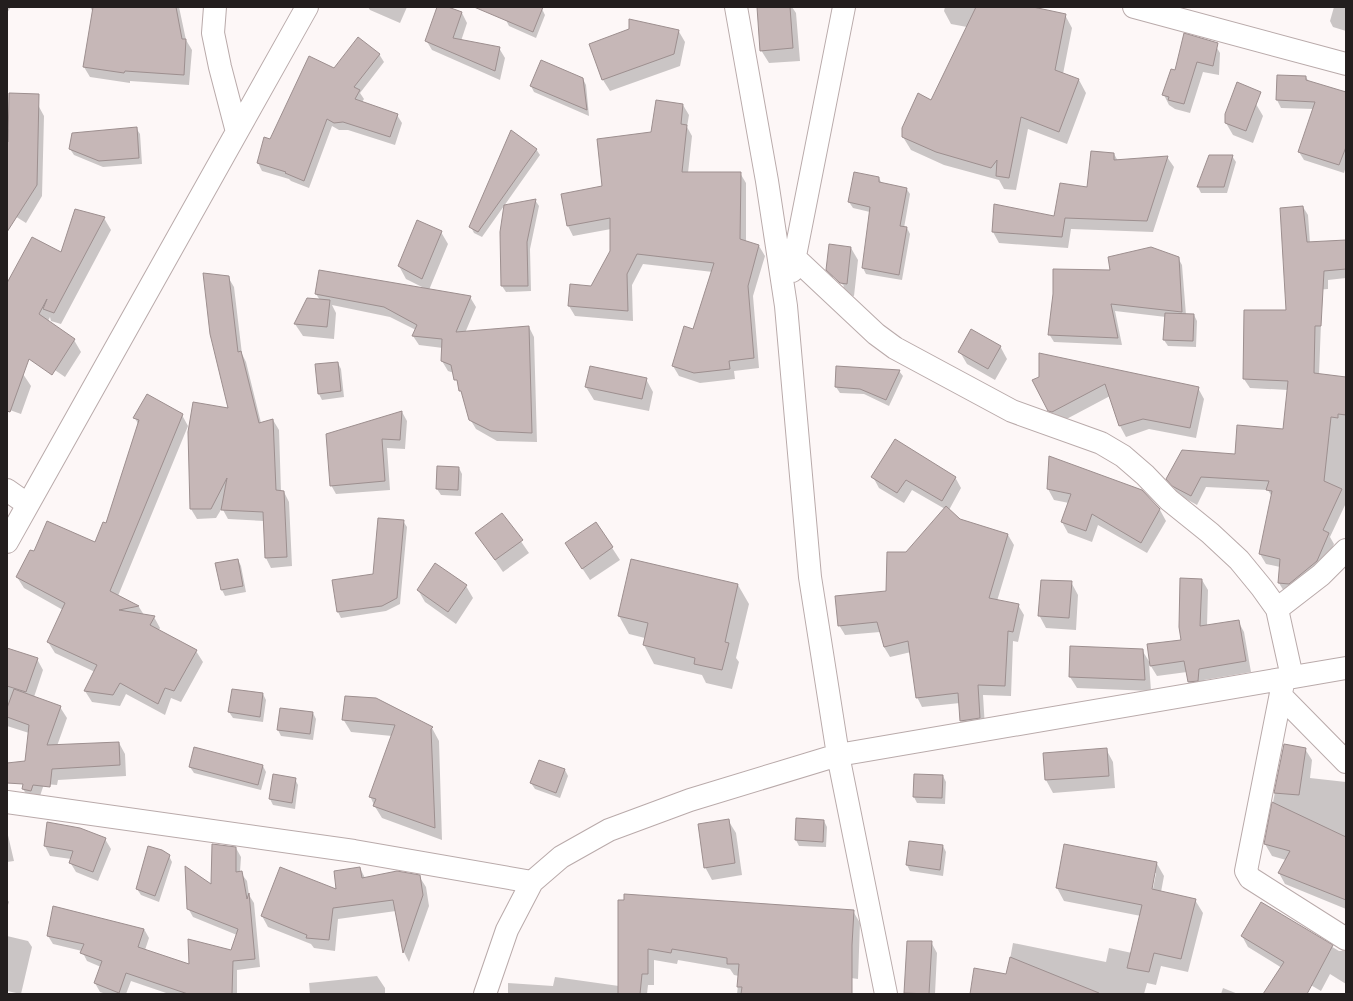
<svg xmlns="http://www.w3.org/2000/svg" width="1353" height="1001" font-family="Cabin,sans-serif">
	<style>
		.shadow { fill: #0003; fill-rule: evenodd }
		.building { fill: #c6b7b7; stroke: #9d8f8f }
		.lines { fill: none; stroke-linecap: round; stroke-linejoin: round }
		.minor-casing { stroke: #b9aaaa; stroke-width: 24 }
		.minor { stroke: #fff; stroke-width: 22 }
	</style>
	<rect width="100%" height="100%" fill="#fdf7f7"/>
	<path class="shadow" d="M7 7H11L7 13Z
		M90 7H179L186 40 192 50 189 85 130 81V83L90 77 84 67 93 12Z
		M368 7H407L400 23 370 10Z
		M438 7H445L462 13 467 23 461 41 499 48 505 58 500 80 432 50 426 40Z
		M511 7H537L542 9 545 15 536 38 509 26 506 20Z
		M758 7H792L796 13 800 61 769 63 761 50Z
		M945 7H1010L1065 15 1072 28 1063 74 1079 80 1086 93 1067 144 1028 129 1016 190 1004 189 999 180 944 165 911 150 903 137 931 102 967 27 951 24 944 11Z
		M1334 7H1346V31L1333 27 1330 21Z
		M678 30 685 42 680 66 610 91 603 80Z
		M1214 43 1220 53 1219 75 1203 72 1190 113 1175 109 1169 105 1164 95 1176 72Z
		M379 54 384 62 360 93 364 99 362 102 397 115 402 123 395 145 348 130H339L332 126 309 188 291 181 289 179 262 171 258 163 271 140Z
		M1306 77 1309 82 1346 93V166L1344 173 1304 160 1299 152 1314 109 1281 108 1277 100Z
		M583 79 586 85 589 116 534 92 531 86Z
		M1256 104 1263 116 1253 143 1233 135 1226 123Z
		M38 105 44 116 42 196 26 223 7 211V130Z
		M683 105 689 115 687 127 692 136 688 173H740L746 183V242L759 246 765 256 753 296 759 368 734 371 735 379 700 383 679 376 673 366 693 330 713 272 643 264 632 285 633 321 575 316 569 306 592 287 611 251V229L573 236 568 226 562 195 604 187 652 133Z
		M136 128 140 134 142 164 103 167 74 155 70 149Z
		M536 149 540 155 482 237 474 233 471 227Z
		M1114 154 1118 161 1167 157 1174 167 1153 232 1071 229 1068 248 999 243 993 232 995 205 1055 217 1088 189Z
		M1210 156H1232L1236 162 1227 193H1201L1198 187Z
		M854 174 879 178 882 184 906 188 910 194 904 228H907L910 234 902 280 866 274 863 268 870 212 853 208 849 202Z
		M535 200 539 206 530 249 531 291 506 292 502 286Z
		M1303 207 1308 215 1310 243 1346 241V278L1328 280V289L1290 292Z
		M104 218 111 230 61 324 51 321 50 317 48 321 74 340 81 352 65 377 7 337V282L15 271 62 253Z
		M441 232 448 244 429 290 470 297 476 307 465 333 529 327 534 337 537 442 497 441 476 429 470 419 464 397 454 373 448 371 442 361 443 348 419 345 413 336 416 330 390 317 332 305 336 313 334 339 303 336 295 324 320 300 316 294 426 289 406 279 399 266Z
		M851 248 858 260 854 296 848 295 834 282 827 269ZM833 275 844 286 843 287 833 278Z
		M1178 258 1182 265 1186 315H1194L1197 321 1196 347 1168 346 1164 340 1166 317 1115 311 1122 345 1054 342 1049 334 1112 271Z
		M228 277 234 287 242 354 246 362 261 423 273 420 279 430 281 492H284L289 502 292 566 271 568 266 558 264 521 228 519 222 508 216 518 197 519 191 509 189 432 229 410Z
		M1245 311 1321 323 1319 375 1346 378V503L1330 537 1334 544 1322 571 1285 593 1279 583 1280 567 1266 564 1260 554 1272 497 1268 490 1206 487 1197 505 1179 495 1168 479 1236 455 1284 430 1288 390 1250 388 1244 379Z
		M1000 346 1007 359 995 380 967 364 960 352Z
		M338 363 341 369 344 397 322 400 319 394Z
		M7 369 23 374 31 386 21 414 7 409Z
		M899 371 903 376 889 406 864 394 840 393 836 387Z
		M646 379 653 392 649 411 594 400 586 387Z
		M1034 381 1198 388 1204 399 1196 438 1149 429 1126 437 1120 426 1110 396 1059 423 1055 421Z
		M402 412 407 421 405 449 387 448 390 490 336 494 331 485Z
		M182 415 188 426 118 596 139 607 144 615 154 617 160 628 159 630 196 651 203 662 181 702 171 698 165 715 126 694 120 706 92 702 85 691 95 672 55 653 48 642 63 610 24 588 17 577 34 553 95 543 106 525 138 424 135 418Z
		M459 468 462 474 461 496 441 495 437 489Z
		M873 477H955L961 488 949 510 960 520 1008 535 1014 545 997 601 1018 605 1024 615 1018 642 1013 641 1011 696 983 695 985 728 967 731 961 721 960 703 922 707 917 697 911 652 890 657 884 647 880 632 845 635 839 625 887 592 906 553 945 509 912 490 904 503 879 488Z
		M1048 489 1160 510 1166 521 1147 553 1098 525 1092 542 1068 533 1062 522 1069 503 1054 500Z
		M502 514 529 553 503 572 476 533Z
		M403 521 407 527 400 604 386 611 341 618 338 612 374 575Z
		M596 523 620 560 590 580 574 556Z
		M238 560 241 566 246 592 225 596 222 590 217 564Z
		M632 561 738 585 749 604 736 658 739 662 732 689 706 683 702 675 654 664 644 645 645 638 629 634 619 616Z
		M1202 580 1208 590 1207 626 1238 621 1244 632 1251 672 1204 680V691L1195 693 1189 682 1187 672 1157 676 1149 663 1151 691 1077 688 1070 677 1142 650 1150 663 1182 641Z
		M1071 582 1078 595 1076 630 1046 628 1039 615Z
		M466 586 473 598 456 624 425 602 418 590Z
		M7 649 37 659 43 670 34 697 60 707 67 718 57 746 119 743 125 754 126 776 58 780 57 785 44 784 38 802 30 800 23 789 29 733 7 726Z
		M233 690 263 694 266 700 263 722 233 718 229 712Z
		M376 699 432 728 439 741 442 840 382 818 374 805 370 796 392 736 351 732 343 719Z
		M313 713 316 719 313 740 281 736 278 730Z
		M1284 745 1305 749 1312 760 1310 778 1346 782V909L1285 884 1279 873 1286 860 1272 856 1265 844Z
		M1106 749 1113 762 1115 788 1053 793 1046 780 1044 754Z
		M539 761 565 770 568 776 560 798 535 789 531 783Z
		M263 766 266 772 261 790 194 773 190 767Z
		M274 776 295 779 298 785 295 809 273 805 270 799Z
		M943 776 946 782 945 804 917 803 914 797Z
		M728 820 736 833 742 875 712 880 705 867Z
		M824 821 827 827 826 847 799 846 796 840Z
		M7 831 14 861 7 862Z
		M105 839 111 849 98 881 76 872 70 862 71 859 50 856 45 846Z
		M943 846 946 852 943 876 910 871 907 865Z
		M236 848 241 857 240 872 247 881 249 895 254 903 260 967 237 970V994H169L131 981 126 994H106L100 992 95 983 101 967 87 961 82 951 53 944 48 936 144 929 149 938 145 950 190 966 232 951 237 935 193 917 188 908 212 886Z
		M169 856 172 862 159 902 141 895 137 889Z
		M1156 862 1164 876 1161 892 1195 900 1203 913 1188 972 1161 966 1156 985 1147 983 1144 994H971L1007 975 1013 943 1106 962 1109 948 1132 953 1141 916 1064 901 1057 888ZM1154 873H1156L1152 894H1150Z
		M360 868 365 878 419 876 426 887 429 906 409 962 404 952 396 911 338 919 335 951 314 948 311 944 268 927 262 916 337 890Z
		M7 899 9 902 7 908Z
		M619 901 853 911 860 923 858 979 851 978 849 994H737L739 976 734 975 730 969 678 960 677 964 654 960V985H648L647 994H508V983L553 986 555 977 619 986Z
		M1261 904 1339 951H1346V984L1330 974 1321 991 1309 984 1303 994H1264L1282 968 1248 947 1242 936Z
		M7 936 28 941 32 947 21 994 7 991Z
		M931 942 937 953 935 994H906L905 992Z
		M377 976 385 988V994H310L309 983Z
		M1223 988 1238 994H1221Z"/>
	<path class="building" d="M93 7H176L182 39H186L184 75 125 71 124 73 83 67Z
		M437 7H448L462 12 453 38 500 47 495 71 425 41Z
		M474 7H543L533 32Z
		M757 7H790L793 48 760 51Z
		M976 7H1033L1066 14 1055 70 1079 79 1059 132 1021 117 1009 178 996 176 997 160 991 168 936 152 902 137V128L918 93 931 100Z
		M629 19 679 30 674 54 602 80 589 44 629 29Z
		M1184 33 1218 43 1213 66 1197 62 1184 104 1168 100 1169 97 1162 95 1171 69 1175 70Z
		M358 37 380 54 354 87 360 90 355 99 398 114 390 137 343 122 334 123 327 119 304 181 285 173 286 172 257 163 264 137 270 139 309 56 334 68Z
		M541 60 583 78 587 110 530 86Z
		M1277 75 1306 76V80L1346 92V147L1339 165 1298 152 1315 102 1276 100Z
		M1237 82 1261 92 1246 131 1225 123V114Z
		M9 93 39 94 37 185 7 232V141L8 142Z
		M656 100 683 104 681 124 687 125 682 172H741L740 239 759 245 748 286 754 358 729 361 730 369 694 373 672 366 684 326 693 329 714 263 637 254 627 274 628 311 568 306 570 284 591 286 610 251V218L567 226 561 194 602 186 597 139 651 132Z
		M137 127 139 158 99 161 69 149 72 133Z
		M511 130 537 149 478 232 469 227Z
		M1091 151 1114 153V160L1168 156 1147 221 1065 218 1062 237 992 232 994 204 1054 216 1060 183 1087 187Z
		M1209 155H1233L1224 187H1197Z
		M854 172 879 177V182L907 188 900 226 907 227 899 275 862 268 870 207 848 202Z
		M536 199 527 242 528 286H501L500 232 504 205Z
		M1303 206 1307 242 1346 240V269L1324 271 1321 326H1315L1314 373 1346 377V415L1338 414V418L1331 417 1324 481 1342 489 1323 530 1329 533 1317 561 1289 584 1278 583 1280 559 1259 554 1272 491 1266 490 1269 481 1201 477 1191 496 1172 486 1166 479 1182 450 1235 454 1237 425 1283 429 1288 381 1243 379 1244 310H1286L1280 208Z
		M75 209 105 217 54 313 43 309 47 299 39 314 75 339 52 375 29 359 10 412 7 411V283L32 237 61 252Z
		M417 220 442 231 422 279 398 266Z
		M829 244 851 247 847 284 840 283 826 270Z
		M1151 247 1179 257 1182 312 1111 304 1118 338 1048 335 1053 294V269L1110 270 1108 257Z
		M319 270 471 296 456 332 529 326 532 433 491 431 469 420 461 391H459L457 380H454L451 365 441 361 442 339 412 336 417 325 384 307 315 294Z
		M203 273 229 276 238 352 241 351 259 423 273 419 276 490 284 491 287 557 265 558 263 512 221 510 227 478 211 509H190L188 432 193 402 228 408 210 334Z
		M307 298 330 300 327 327 294 324Z
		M1165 313 1194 314 1193 341 1163 340Z
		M971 329 1001 346 988 369 958 352Z
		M1039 353 1199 387 1190 428 1143 419 1119 426 1105 384 1052 412 1048 411 1032 380 1039 377Z
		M338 362 341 391 318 394 315 364Z
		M590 366 647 378 642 399 585 387Z
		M836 366 900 370 886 400 860 389 835 387Z
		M147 394 183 414 110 591 139 606 119 610 155 616 150 625 197 650 174 691 165 688 158 704 120 683 113 695 84 691 97 665 47 642 65 603 16 577 30 550 34 551 47 521 95 542 103 522 106 523 139 420 133 418Z
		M402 411 400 440 382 439 385 481 330 486 326 434Z
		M895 439 956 477 942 501 906 480 897 493 871 477Z
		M1049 456 1142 490 1160 509 1141 543 1092 514 1086 531 1061 522 1071 494 1047 489Z
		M437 466 459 467 458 490 436 489Z
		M946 506 960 519 1008 534 989 598 1019 604 1013 632 1008 631 1005 686 978 685 980 718 960 721 958 693 916 698 908 641 884 647 877 622 838 626 835 596 886 591 887 552H906Z
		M502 513 523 540 495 560 475 533Z
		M378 518 404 520 397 598 382 606 337 612 332 580 373 574Z
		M596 522 613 547 582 569 565 543Z
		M238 559 243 586 221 590 215 563Z
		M631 559 738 584 725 642 729 643 722 670 694 664 695 658 643 645 648 623 618 616Z
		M435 563 467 585 448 612 417 590Z
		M1180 578 1202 579 1200 626 1239 620 1246 661 1199 669 1198 681 1188 682 1184 661 1150 666 1147 644 1181 640 1179 627Z
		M1041 580 1072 581 1069 618 1038 616Z
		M1070 646 1143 649 1145 680 1069 677Z
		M7 648 38 658 26 692 7 686Z
		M14 689 61 706 47 745 119 742 120 765 52 769 50 787 33 785 31 791 22 789 23 784 7 783V763L25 761 29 725 7 717V708Z
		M232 689 263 693 260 717 228 712Z
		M345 696 376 698 433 727 431 729 435 828 373 806 376 799 369 797 395 725 342 720Z
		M280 708 313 712 310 734 277 730Z
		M1284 744 1306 748 1299 795 1274 793Z
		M194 747 263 765 258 785 189 767Z
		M1107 748 1109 776 1045 780 1043 753Z
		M539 760 565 769 556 793 530 783Z
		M273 774 296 778 292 803 269 799Z
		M914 774 943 775 942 798 913 797Z
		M1272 802 1346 837V900L1278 873 1290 851 1264 844Z
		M796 818 824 820 823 842 795 840Z
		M729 819 735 863 704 868 698 824Z
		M47 822 80 828 106 838 93 872 69 863 73 851 44 846Z
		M909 841 943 845 940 870 906 865Z
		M212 844 236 847V872L242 871 247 899 249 893 255 959 233 961 232 994H188L126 973 119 993 94 983 102 961 80 953 84 944 47 936 53 906 144 929 138 947 189 964 188 939 231 950 238 929 187 909 185 866 211 884Z
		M1064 844 1157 862 1152 889 1196 899 1181 959 1154 953 1149 972 1127 968 1142 905 1056 888Z
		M148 846 162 850 170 855 155 896 136 889Z
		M280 867 336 889 334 871 360 867 362 878 397 871 420 875 423 895 403 953 393 900 333 908 329 940 306 938 307 935 261 916Z
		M624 894 854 910 852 945V994H741L742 987H737L739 964H727V958L672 949 671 953 648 949V974H642L640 994H618V900H624Z
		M1261 902 1333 945 1307 994H1263L1284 962 1241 936Z
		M907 941H932L929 994 904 993Z
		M1010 957 1099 993V994H970L974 968 1006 974Z"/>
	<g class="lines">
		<defs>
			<path id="minor" d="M215 7 213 33 220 67 237 132
				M736 7 767 181 786 306 810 577 838 755 886 994
				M1134 7 1346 64
				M795 258 876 334 895 348 1012 411 1101 443 1123 456 1145 475 1169 500 1210 533 1239 560 1262 588 1277 609 1292 677
				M792 271 844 7
				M7 490 27 504
				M7 542 307 7
				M1277 609 1321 575 1346 550
				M1284 678 1246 871 1250 878 1346 939
				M1281 696 1346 762
				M7 802 354 851 532 882
				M485 994 507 930 532 882 561 857 609 830 690 800 838 755 1346 668"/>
		</defs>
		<use href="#minor" class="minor-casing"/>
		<use href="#minor" class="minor"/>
	</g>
	<rect width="1353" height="1001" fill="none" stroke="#231e1e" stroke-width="16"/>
</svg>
